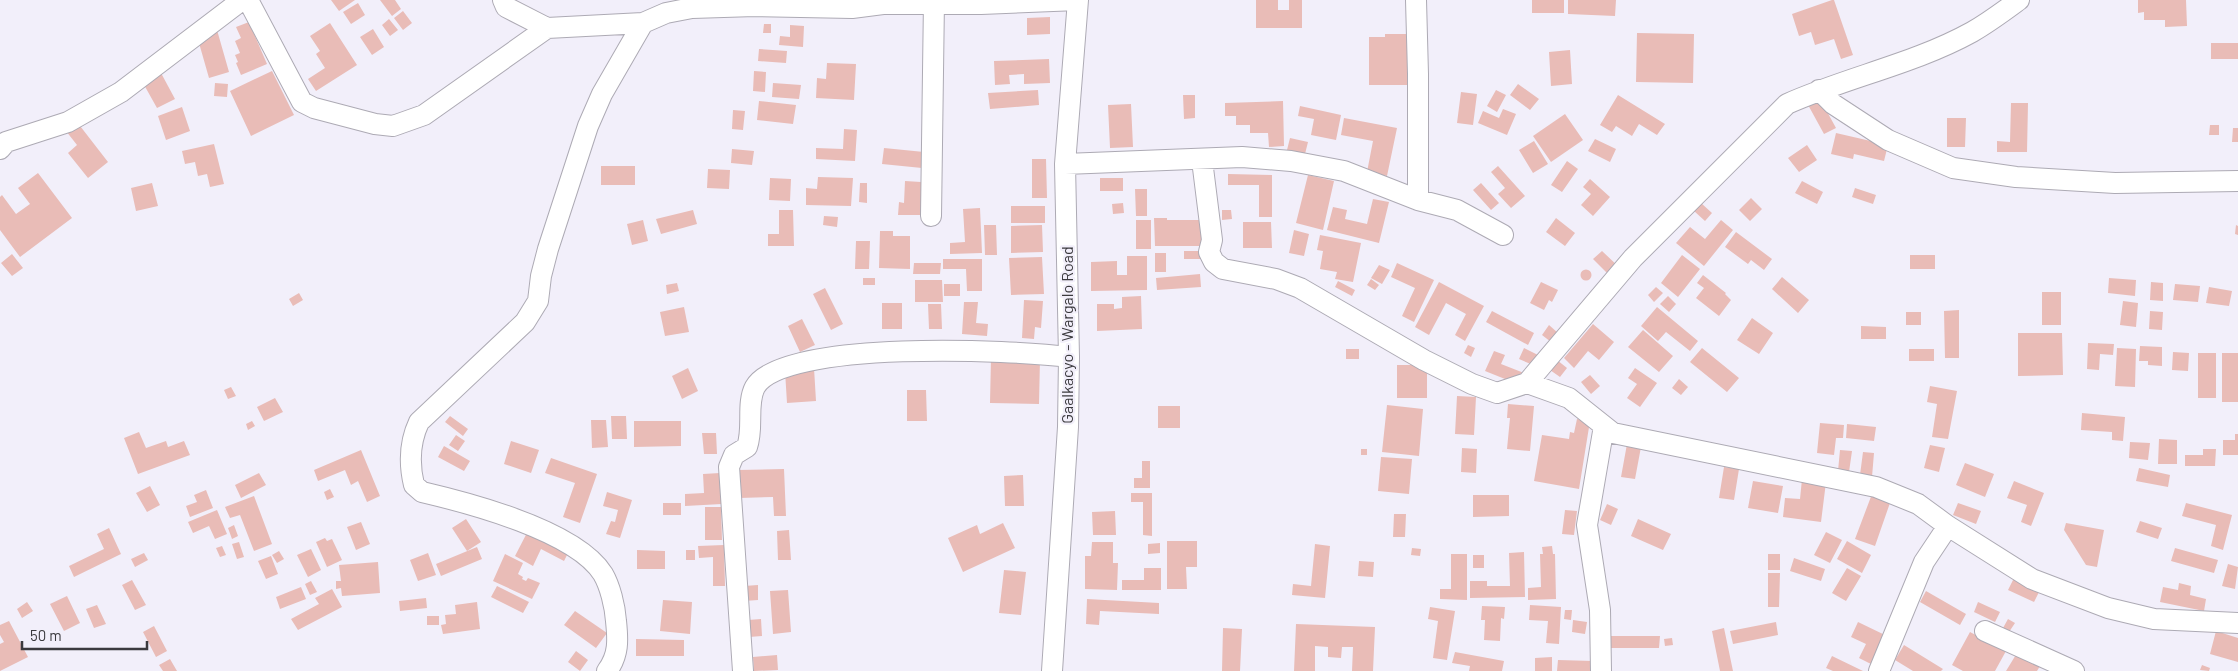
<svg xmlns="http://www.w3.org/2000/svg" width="2238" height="671" font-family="Barlow,sans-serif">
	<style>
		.building { fill: #e9bcb7 }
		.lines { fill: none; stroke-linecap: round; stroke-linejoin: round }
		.street-casing { stroke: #adaab4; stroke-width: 22 }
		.street { stroke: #fff; stroke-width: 20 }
		.labels { text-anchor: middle; stroke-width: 4.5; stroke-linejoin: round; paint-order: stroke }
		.street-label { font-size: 16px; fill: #3b3a3e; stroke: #f2effa }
	</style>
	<rect width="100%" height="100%" fill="#f2effa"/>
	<path class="building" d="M331 0H355L339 11Z
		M380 0H395L401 9 392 16Z
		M1256 0H1278V10H1289V0H1302V28H1256Z
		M1532 0H1564V13H1532Z
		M1568 0H1616L1615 16 1568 14Z
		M1832 0H1834L1853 55 1841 59 1834 39 1815 45 1811 32 1799 36 1792 14Z
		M2138 0H2186L2187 26 2165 27V20H2144V12L2138 13Z
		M358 3 365 15 351 24 343 12Z
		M403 11 412 23 403 30 394 18Z
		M1050 17V34L1027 35V18Z
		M389 19 398 30 390 36 382 25Z
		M249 22 267 64 241 75 236 63 238 62 235 55 240 53 235 41 241 38 236 27Z
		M330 23 357 65 316 91 308 79 325 68 316 54 320 51 310 36Z
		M764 24H771V33H763Z
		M790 25 804 26 803 47 779 45 780 36 790 37Z
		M373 29 384 47 372 55 360 37Z
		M217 30 229 72 209 78 197 36Z
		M1637 33 1694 34 1693 83 1636 82Z
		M1385 34H1408V85H1369V37H1385Z
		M2211 43H2238V59H2211Z
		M759 49 787 51 786 63 758 61Z
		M1570 50 1572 84 1551 86 1549 52Z
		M1049 59 1050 83 1024 84V74L1009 75 1010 84 995 85 994 61Z
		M827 63 856 64 854 100 816 98 817 78 826 79Z
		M272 71 294 115 251 136 230 91Z
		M754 71 766 72 765 92 753 91Z
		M161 73 175 99 157 108 143 83Z
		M215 83 228 84 227 97 214 96Z
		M773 83 801 85 799 99 772 97Z
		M1518 84 1539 99 1530 110 1510 95Z
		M1038 90 1039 105 990 109 988 93Z
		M1496 90 1506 95 1497 112 1487 106Z
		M1461 92 1477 94 1473 125 1457 123Z
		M1183 95H1195V118L1184 119Z
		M1618 95 1665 124 1657 135 1639 124 1632 136 1616 126 1612 132 1600 125Z
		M1819 97 1836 128 1824 134 1807 103Z
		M759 101 796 105 793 124 757 120Z
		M1283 101 1284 146 1269 147 1268 133H1250V125H1236V116H1225V103Z
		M2011 103H2028L2027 152H1997V141L2010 142Z
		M1131 104 1133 147 1110 148 1108 105Z
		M1300 106 1341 115 1336 140 1311 135 1314 119 1298 116Z
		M182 107 190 131 166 140 158 116Z
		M1503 109 1516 114 1507 135 1478 123 1483 111 1499 118Z
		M733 110 745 111 743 130 732 129Z
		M1565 114 1583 140 1551 162 1533 136Z
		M1344 118 1397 128 1387 176 1367 172 1373 141 1341 135Z
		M1947 118H1966L1965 147H1947Z
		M77 122 108 162 88 178 68 153 77 145 66 131Z
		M2210 125H2219V135H2209Z
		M2233 128H2238V142H2232Z
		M844 129 857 130 855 161 816 159V148L843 149Z
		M1836 133 1888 145 1884 161 1854 154 1853 159 1831 154Z
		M1290 138 1308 142 1304 158 1286 154Z
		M1595 139 1616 149 1610 162 1588 151Z
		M1534 141 1548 164 1533 173 1519 150Z
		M214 144 224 184 210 187 207 174 198 176 195 162 185 164 182 151Z
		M1807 145 1817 160 1799 172 1788 158Z
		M884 148 924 152 922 168 882 164Z
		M732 149 754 151 752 165 731 163Z
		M1032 159H1046L1047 198H1032Z
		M1567 161 1578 169 1562 192 1551 185Z
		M601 166H635V185H601Z
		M1498 166 1525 196 1511 208 1498 194 1505 188 1491 172Z
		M708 169 730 170 729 189 707 188Z
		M38 173 72 218 20 257 0 230V197L2 195 16 214 30 204 18 188Z
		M1228 174 1272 175V217H1259V185H1228Z
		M1308 175 1334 181 1323 230 1296 223Z
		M818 177 853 178 851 206 806 205V188L817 189Z
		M770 178 791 179 790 201 769 200Z
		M1100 178H1123V191H1100Z
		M1590 179 1610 197 1593 216 1581 205 1591 194 1583 187Z
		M905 181 921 182V215H898L899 202 904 203Z
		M1802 181 1823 192 1817 204 1795 193Z
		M152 183 158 206 136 211 131 188Z
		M860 183H867V203L859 202Z
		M1481 183 1499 203 1491 210 1473 190Z
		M1855 188 1876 195 1873 204 1852 197Z
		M1135 189H1147V216H1136Z
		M1751 198 1762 209 1750 221 1739 210Z
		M1373 199 1389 202 1379 243 1327 230 1333 207 1347 210 1345 219 1367 224Z
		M1123 203 1124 213 1113 214 1112 204Z
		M1701 203 1712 213 1705 221 1694 211Z
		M1011 206H1045V223H1011Z
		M980 208 982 253 950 254V243L965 242 963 209Z
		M693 210 697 224 661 234 656 219Z
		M779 210H793L794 246H768V234H779Z
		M1222 210H1231L1232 219 1222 220Z
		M824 216 838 217 837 227 823 225Z
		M1154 218H1167V220H1203V246H1155Z
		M1556 218 1575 233 1565 246 1546 232Z
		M643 220 648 241 632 245 627 224Z
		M1136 220H1151V249H1136Z
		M1721 220 1733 230 1704 266 1676 243 1690 227 1705 239Z
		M1243 222H1271L1272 248H1243Z
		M984 225H996L997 255H985Z
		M1042 225 1043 252 1011 253V226Z
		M2236 225 2238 226V235L2235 234Z
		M1294 230 1309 234 1304 256 1289 253Z
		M880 231H893V236H910V269L879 268Z
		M1736 232 1772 259 1764 270 1751 260 1748 264 1725 247Z
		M1320 235 1361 243 1353 282 1335 279 1337 272 1320 269 1323 251 1317 250Z
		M856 241H870L869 269H855Z
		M1184 251H1201V259H1184Z
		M1602 251 1620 268 1611 277 1593 259Z
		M1155 253H1166V272H1155Z
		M12 254 23 268 12 276 1 263Z
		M1682 255 1700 269 1678 297 1661 283Z
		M1910 255H1935V269H1910Z
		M1127 256H1147V290L1091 291V262L1117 261V275H1127Z
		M1042 257 1044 294 1011 295 1009 258Z
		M943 259H982V291H967L966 269H943Z
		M914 263H941L940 274H913Z
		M1397 263 1434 280 1414 322 1402 316 1415 288 1391 277Z
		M1379 265 1390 270 1382 284 1371 278Z
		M1580.5 275a5.5 5.5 0 1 1 11 0a5.5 5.5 0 1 1-11 0Z
		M1200 274 1201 287 1157 290 1156 278Z
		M1703 275 1726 293 1725 294 1731 300 1719 316 1696 298 1704 288 1697 283Z
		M1782 277 1809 300 1798 313 1772 289Z
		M863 278H875V285H863Z
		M2109 278 2136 280 2135 296 2108 293Z
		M1371 279 1379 285 1375 290 1367 285Z
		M915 280H942L943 302H915Z
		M1338 281 1355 290 1352 296 1335 287Z
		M1439 282 1484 306 1465 341 1455 335 1466 314 1446 303 1429 335 1415 327Z
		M1541 282 1558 290 1552 302 1549 300 1544 310 1530 303Z
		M2151 282 2163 283V301L2150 300Z
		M677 283 679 291 667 294 666 285Z
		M944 284H960V296H944Z
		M2175 284 2200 286 2198 302 2173 300Z
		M1656 287 1663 293 1654 302 1648 295Z
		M2209 287 2232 291 2229 306 2206 303Z
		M825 288 843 324 831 330 813 294Z
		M2042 292H2061V325H2042Z
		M299 293 303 300 293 306 289 299Z
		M1141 296 1142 329 1097 331V304H1114V309L1122 308V297Z
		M1668 296 1676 304 1669 312 1660 304Z
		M1024 300 1043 301 1041 328 1035 327 1034 339 1022 338Z
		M2123 301 2138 303 2136 327 2120 325Z
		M964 302H978L976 323 988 324 987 336 962 334Z
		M882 303H902V329H882Z
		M928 304H941L942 329H929Z
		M684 307 689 332 665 336 660 312Z
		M1657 307 1698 341 1690 351 1666 332 1658 341 1641 326Z
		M1959 310V358H1945L1944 311Z
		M1492 311 1534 333 1528 345 1486 322Z
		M2150 311 2163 312 2162 330 2149 329Z
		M1906 312H1921V325H1906Z
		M1752 318 1773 333 1759 354 1737 340Z
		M802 319 815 345 800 352 788 326Z
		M1593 324 1614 342 1599 360 1588 351 1574 368 1564 358Z
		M1549 325 1558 333 1551 342 1542 335Z
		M1861 326 1886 327V339H1861Z
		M1643 330 1673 356 1659 372 1628 347Z
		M2018 333H2062L2063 375 2018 376Z
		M2088 343 2114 344 2113 355 2100 354 2099 370 2087 369Z
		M1468 345 1475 348 1471 357 1464 353Z
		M2140 346 2162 347V366L2148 365V361H2139Z
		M1524 348 1538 355 1533 365 1519 359Z
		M1702 348 1739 378 1727 392 1690 362Z
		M2117 348 2136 349 2135 387 2115 386Z
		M1346 349H1359V359H1346Z
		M1909 349H1934V361H1909Z
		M1494 351 1505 355 1501 364 1524 373 1521 380 1512 377 1510 381 1485 371Z
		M2173 352 2189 353 2188 371 2172 370Z
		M2198 353H2216V398H2198Z
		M2222 353H2238V402H2222Z
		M991 358 1040 359 1039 404 990 403Z
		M1557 360 1567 368 1560 377 1550 370Z
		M1397 365H1427V398H1397Z
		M688 368 698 391 682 399 672 376Z
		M814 368 816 401 787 403 785 371Z
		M1635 368 1657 383 1640 407 1627 398 1637 384 1628 378Z
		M1590 375 1600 386 1591 394 1581 382Z
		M1679 379 1688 387 1681 395 1672 388Z
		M1930 386 1957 391 1948 439 1932 437 1937 404 1927 402Z
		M231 387 236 396 228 399 224 390Z
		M907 390H926L927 421H907Z
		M1457 396 1476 397 1474 435 1455 434Z
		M275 398 283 412 264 421 257 407Z
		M1508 404 1534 406 1530 451 1507 449 1510 418H1507Z
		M1387 405 1423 409 1419 456 1382 452Z
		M1158 406H1180V428H1158Z
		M2082 413 2125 417 2123 441 2112 440V432L2081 430Z
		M450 416 468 429 463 436 445 422Z
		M611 416H626L627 439H612Z
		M1577 419 1590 421 1579 489 1534 481 1542 435 1569 439 1570 432 1574 433Z
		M591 420H606L608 447 592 448Z
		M252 421 255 426 248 430 246 424Z
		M634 421H681V446L634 447Z
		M1820 423 1844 425 1843 438H1836L1834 455 1817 453Z
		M1847 424 1876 427 1874 441 1846 438Z
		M139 432 146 448 166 441 168 447 184 441 190 455 138 474 124 438Z
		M702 433H716L717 454H704Z
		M2235 434H2238V455H2223V440H2235Z
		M456 435 465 441 458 451 449 445Z
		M2159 439 2177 440V464H2158Z
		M511 441 539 450 531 473 504 464Z
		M2130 442 2150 443 2148 460 2129 458Z
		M1627 444 1641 447 1635 479 1621 477Z
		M1930 445 1945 448 1939 472 1924 468Z
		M444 446 470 461 464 471 438 457Z
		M1462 448 1477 449 1476 473 1461 472Z
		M1361 449H1367V455H1361Z
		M2203 449H2216L2215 466H2185V455H2203Z
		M361 450 380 496 367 502 358 481 351 485 345 470 318 481 314 470Z
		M1840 450 1852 451 1849 472 1838 471Z
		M1863 452 1874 453 1872 477 1860 475Z
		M1381 457 1412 459 1409 494 1378 491Z
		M551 458 597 474 580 523 563 517 575 483 545 473Z
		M1142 461H1150V488H1134V478H1142Z
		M1965 463 1994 474 1985 497 1956 485Z
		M1724 467 1739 469 1734 500 1719 498Z
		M2139 468 2170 475 2168 487 2136 481Z
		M784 469 786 516H774L773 497 739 498 738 470Z
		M259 473 266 485 241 498 235 485Z
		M720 473 722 504 685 506V494L704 493 703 474Z
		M1023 475 1024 506H1005L1004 476Z
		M1802 479 1826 482 1821 522 1783 517 1785 498 1800 499Z
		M1753 481 1783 486 1778 513 1748 508Z
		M2014 481 2044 493 2031 526 2021 522 2027 505 2007 498Z
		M150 486 160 505 147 512 136 493Z
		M330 489 334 497 327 500 324 492Z
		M206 490 213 508 190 517 186 506 197 502 194 495Z
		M607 492 632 500 620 538 606 534 611 521 615 522 618 510 603 506Z
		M1131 493H1152V536L1143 535V502H1131Z
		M1872 494 1891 500 1875 546 1855 539Z
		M1473 495H1509V516L1473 517Z
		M254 496 272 544 254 551 240 515 230 518 225 507Z
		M663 503H681V515H663Z
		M1958 503 1981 511 1976 524 1953 515Z
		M2186 503 2232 515 2223 550 2211 546 2216 525 2182 516Z
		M1607 504 1618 509 1611 525 1600 520Z
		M705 507H721L722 540H705Z
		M217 510 227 534 215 539 209 526 193 533 188 522Z
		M1565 510 1577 511 1574 535 1562 534Z
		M1115 511 1116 535H1093L1092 512Z
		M1394 514H1406L1405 537H1393Z
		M466 519 481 542 467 551 452 528Z
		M1638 519 1671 534 1663 550 1631 536Z
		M2140 521 2162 528 2158 539 2136 532Z
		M361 522 370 544 356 550 347 527Z
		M1003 523 1015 548 963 572 948 538 977 525 980 534Z
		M2066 523 2104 530 2097 567 2086 565 2064 530Z
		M234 525 238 536 232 539 228 528Z
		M530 527 570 549 564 561 541 549 533 566 515 556Z
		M109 528 121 554 74 577 69 566 104 549 97 534Z
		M789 530 791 560H778L777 531Z
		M1826 532 1842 540 1830 563 1814 555Z
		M325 538 327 541 332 539 342 560 327 567 316 542Z
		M1167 541H1197V567H1186L1187 589H1167Z
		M1847 541 1871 555 1862 573 1837 559Z
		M239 542 244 557 237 559 232 544Z
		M1092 542H1113V563H1118L1117 590 1085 589V556H1091Z
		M1160 543V553L1148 554V544Z
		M1315 544 1330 546 1325 598 1292 595 1293 584 1311 586Z
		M724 545 725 586H713V557L699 558 698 546Z
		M222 546 226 555 220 557 216 548Z
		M1552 546 1553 554H1555L1556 599 1528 600V588L1541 587 1540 554H1543L1542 547Z
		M477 547 482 559 441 576 436 564Z
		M1412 548 1421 549 1420 556 1411 555Z
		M2175 548 2218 560 2214 573 2171 561Z
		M311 549 321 570 308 577 297 555Z
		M637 550 665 551V569H637Z
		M686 550H695V560H686Z
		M279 551 284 559 277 563 272 555Z
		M1524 552 1525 597 1470 598V581H1487V586H1510L1509 553Z
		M144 553 148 560 135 567 131 559Z
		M428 553 436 575 418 581 410 560Z
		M505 554 523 563 518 574 523 577 522 579 526 581 528 578 540 583 532 599 493 581Z
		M1451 554H1467V600L1440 599V589H1451Z
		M1768 554H1780V570H1768Z
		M1473 555H1484V568H1473Z
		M271 556 278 574 266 579 258 561Z
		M1794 558 1825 569 1821 581 1790 571Z
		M1359 561 1374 562 1373 577 1358 576Z
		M378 562 380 593 342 596 341 588 336 589V581H341L339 565Z
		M2228 564 2238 567 2235 589 2222 586Z
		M1144 568H1161V590H1122V580H1144Z
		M1847 568 1861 576 1846 601 1832 593Z
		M1004 570 1026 572 1021 615 999 613Z
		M1768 573H1780L1779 607H1768Z
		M2014 578 2040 590 2034 602 2008 590Z
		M132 580 146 605 135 610 122 585Z
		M311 581 317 592 310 595 305 584Z
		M2179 583 2191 586 2190 595 2206 599 2204 611 2160 602 2163 587 2178 590Z
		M758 585V600L744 601V586Z
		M497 586 529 602 523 613 491 597Z
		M301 587 306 599 280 609 276 597Z
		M332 589 342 607 298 630 291 619 319 604 315 598Z
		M788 590 791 632 773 634 770 591Z
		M1926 591 1966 614 1960 625 1920 602Z
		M67 596 80 623 64 631 50 604Z
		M426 598 427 608 400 611 399 601Z
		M1087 599 1159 603V614L1100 611 1099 625 1086 624Z
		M663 600 692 602 690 634 660 631Z
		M27 602 33 611 22 618 17 609Z
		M477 602 480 629 443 634 441 625 446 624 445 615 456 614 455 605Z
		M1978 602 2000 612 1995 622 1974 612Z
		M97 605 106 624 94 628 86 609Z
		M1530 605 1561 607 1559 644 1546 643 1548 621 1529 620Z
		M1482 606 1505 607 1504 619 1501 618 1500 641 1484 640 1485 620H1481Z
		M1430 607 1455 611 1447 660 1433 658 1438 621 1428 619Z
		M1565 610H1572L1571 620 1564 619Z
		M575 611 607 633 596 648 564 625Z
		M427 616H439V625H427Z
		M761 619 762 636 749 637 748 620Z
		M2008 619 2015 623 2009 632 2003 628Z
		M1573 620 1587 622 1585 634 1572 632Z
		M9 621 28 657 0 671V644L4 642 0 635V625Z
		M1776 622 1778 635 1733 644 1730 631Z
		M1858 622 1887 636 1873 665 1859 658 1866 644 1851 637Z
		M1296 624 1375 627 1373 671H1352L1353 647H1342L1341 658 1328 657V647L1315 646V671H1294Z
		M154 626 167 651 156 657 143 632Z
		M1223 628 1242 629 1240 671H1222Z
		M1724 628 1733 671H1720L1712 631Z
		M2216 631 2238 638V662L2210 654Z
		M1970 632 2006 651 1995 671H1963L1952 665Z
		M1610 636H1660L1659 648H1610Z
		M1672 638 1673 645 1665 646 1664 639Z
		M636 639 684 640V656H636Z
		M1904 645 1943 669 1941 671H1913L1895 660Z
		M576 651 588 660 580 671 568 662Z
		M1455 652 1504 661 1502 671H1469L1470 666 1452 663Z
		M2017 653 2040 666 2037 671H2006Z
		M777 655 778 670 754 671 753 657Z
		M1832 656 1863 671H1833L1826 668Z
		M1552 657V671H1535V658Z
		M170 659 177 671H163L159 665Z
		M1558 660 1593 661V671H1557Z
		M2202 665 2210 668 2209 671 2200 670Z"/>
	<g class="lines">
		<defs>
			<path id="street" d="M248 0 302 102 314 108 375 124 393 126 424 115 547 28
				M503 0 506 7 547 28 643 23
				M1416 0 1418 74V200
				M1819 90 1833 104 1888 140 1953 168 2016 177 2115 183 2238 181
				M0 149 6 142 68 122 121 92 242 0
				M1202 160 1212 240 1209 252 1214 262 1223 269 1276 279 1300 288 1424 360 1472 384 1497 393 1527 383 1569 398 1613 433 1876 487 1918 504 1948 526 2032 579 2108 608 2154 619 2238 623
				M1065 164 1242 157 1291 161 1344 171 1418 200 1457 210 1503 235
				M931 216 934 0
				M1527 383 1633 258 1787 104C1847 77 1914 64 1972 32 1988 23 2004 11 2019 0
				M1985 631 2074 671
				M607 671C619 655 618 640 616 621 615 606 610 586 603 574 576 531 469 503 422 492L414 485C409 464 410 441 419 422L525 322 538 301 541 276 548 249 588 126 602 94 643 23 666 13 692 8 755 6 852 8 883 4H981L1078 0
				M743 671 729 467 734 455 747 447C754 428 746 404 755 387 783 339 1015 350 1069 357
				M1052 671 1068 427 1069 357 1065 164 1078 0
				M1601 671 1600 610 1587 525 1604 426
				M1879 671 1924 562 1948 526"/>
		</defs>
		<use href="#street" class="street-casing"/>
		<use href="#street" class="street"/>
	</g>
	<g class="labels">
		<g class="street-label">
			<text transform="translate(1067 335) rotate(-90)" y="6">Gaalkacyo - Wargalo Road</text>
		</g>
	</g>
	<path d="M22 641v8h125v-8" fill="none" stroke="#3b3a3e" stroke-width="2.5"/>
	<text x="30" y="641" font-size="15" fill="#3b3a3e" stroke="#f2effa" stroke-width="4" paint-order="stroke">50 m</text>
</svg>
